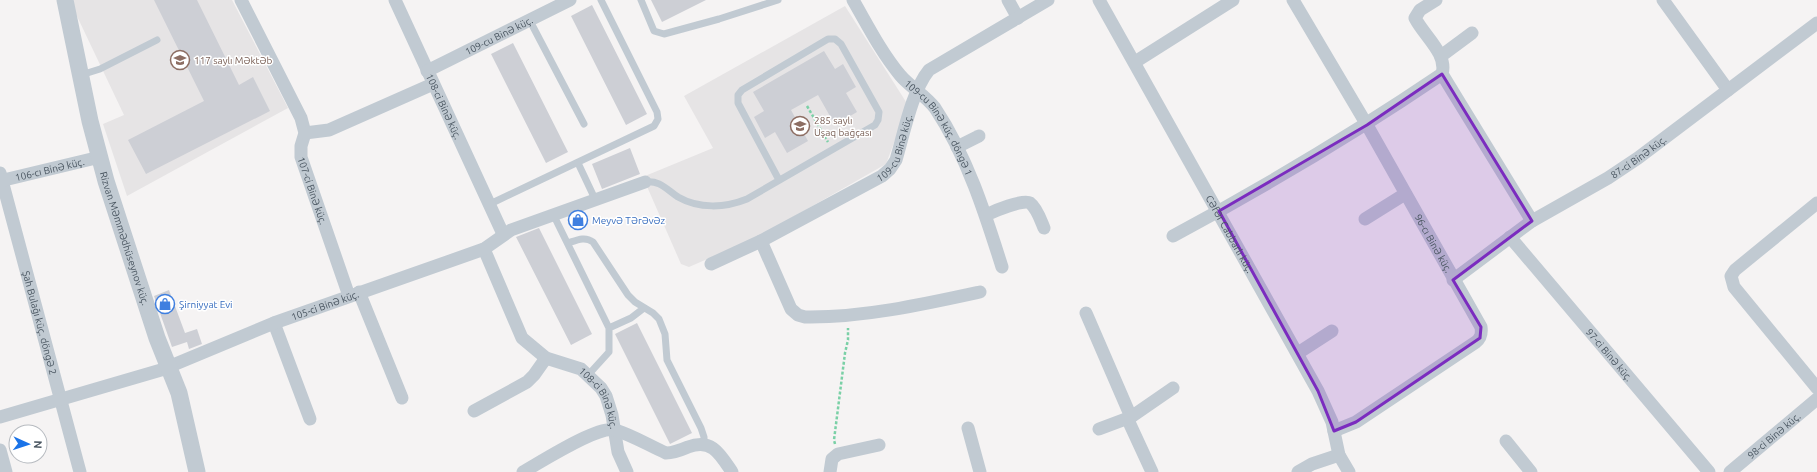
<svg xmlns="http://www.w3.org/2000/svg" width="1817" height="472" font-family="Ubuntu,sans-serif">
	<style>
		.education { fill: #e6e4e5 }
		.building { fill: #cdcfd5 }
		.lines { fill: none; stroke-linecap: round; stroke-linejoin: round }
		.path { stroke: #7ad0a6; stroke-width: 2.5; stroke-dasharray: 3 2; stroke-linecap: butt }
		.service { stroke: #c1cad2; stroke-width: 7 }
		.minor { stroke: #c1cad2; stroke-width: 13 }
		.tertiary { stroke: #c1cad2; stroke-width: 17 }
		.marked { fill: #7b2cbf; fill-opacity: 0.2; stroke: #7b2cbf; stroke-width: 3; stroke-linejoin: round }
		.labels { text-anchor: middle; stroke-width: 3; stroke-linejoin: round; paint-order: stroke }
		.street-label { font-size: 10px; fill: #4a5661; stroke: #fff }
		.education-label { font-size: 10px; fill: #785e54; stroke: #fff; text-anchor: start }
		.shop-label { font-size: 10px; fill: #366cbe; stroke: #fff; text-anchor: start }
	</style>
	<rect width="100%" height="100%" fill="#f5f3f3"/>
	<path class="education" d="M73 0H232L288 108 127 196 103 124 124 115 75 12Z
		M845 6 908 105 886 164 760 236 689 267 681 264 645 182V176L713 148 684 96Z"/>
	<path class="building" d="M154 0H197L239 85 253 77 270 111 146 174 128 140 204 101Z
		M651 0H706L662 22Z
		M592 5 647 114 626 125 571 16Z
		M513 43 568 152 546 163 491 54Z
		M824 51 835 69 843 64 856 87 846 93 857 112 835 125 818 95 791 110 808 141 787 153 775 132 765 138 754 117 764 111 753 92Z
		M630 148 640 174 602 189 592 164Z
		M539 228 592 334 571 345 516 237Z
		M169 290 185 333 197 329 202 344 189 349 187 342 172 347 154 296Z
		M637 323 692 433 670 444 615 334Z"/>
	<g class="lines">
		<path class="path" d="M807 106 828 142
			M835 444 834 440 845 353 848 340V328"/>
		<path class="service" d="M641 0 654 31 664 34 719 19 778 0
			M530 21 584 124
			M81 75 100 69 157 40
			M578 163 595 199
			M645 182C660 180 666 189 678 197 699 209 725 208 747 199L875 125 878 120 879 112 841 44 835 39H828L742 90 738 95V103L779 180
			M490 204 654 126 658 119 657 112 601 0
			M553 214 609 328V352L589 374
			M568 243C577 240 585 236 593 242L628 295 635 302 653 313 659 319 665 334 667 360 701 428 704 437V444
			M609 328 631 318 644 308"/>
		<g class="minor">
			<path id="s1" d="M241 0 301 118 305 133 301 146V157L349 296"/>
			<path id="s2" d="M395 0 503 234"/>
			<path id="s3" d="M853 0C868 26 881 52 900 75 910 87 925 95 935 108 967 156 985 213 1002 267"/>
			<path d="M1008 0 1018 18"/>
			<path id="s4" d="M1099 0 1318 391 1332 422 1339 455 1349 472"/>
			<path id="s5" d="M1293 0 1367 125 1481 327C1482 334 1481 338 1476 342L1356 422 1334 431"/>
			<path d="M1436 0 1420 10 1415 18C1424 36 1448 54 1442 74L1532 221"/>
			<path d="M1663 0 1728 90"/>
			<path d="M1441 56 1472 33"/>
			<path d="M1135 62 1233 0"/>
			<path id="s6" d="M427 71 570 0"/>
			<path d="M305 133 329 130 433 84"/>
			<path d="M957 147 979 136"/>
			<path id="s7" d="M0 173 80 472"/>
			<path id="s8" d="M0 181 100 157"/>
			<path d="M1817 203 1735 270 1731 276 1734 287 1817 388"/>
			<path d="M986 215C994 211 1023 199 1030 203 1037 208 1041 221 1044 228"/>
			<path d="M1365 219 1405 194"/>
			<path d="M1173 236C1266 186 1355 133 1442 74"/>
			<path id="s9" d="M1510 237 1709 472"/>
			<path d="M761 241 791 309 798 315 805 317C862 318 925 304 980 292"/>
			<path id="s10" d="M484 249 522 338 546 358 581 369 601 388 606 396 612 415 618 452 627 472"/>
			<path id="s11" d="M711 264 761 241 882 176 890 169 896 160C904 133 912 91 929 70L1048 0"/>
			<path id="s12" d="M1453 280 1532 221 1608 178 1638 158 1817 23"/>
			<path d="M359 292 402 398"/>
			<path d="M1086 313 1131 417 1128 420 1152 472"/>
			<path d="M274 323 310 419"/>
			<path d="M1298 353 1332 331"/>
			<path d="M474 411 527 382 534 375 546 358"/>
			<path id="s13" d="M0 417 161 370 274 323 484 249 511 230 645 182"/>
			<path d="M968 428 980 472"/>
			<path d="M1099 429 1131 417 1173 388"/>
			<path d="M1506 441 1531 472"/>
			<path d="M0 450 6 472"/>
			<path d="M523 472C541 462 598 425 615 430 632 435 650 446 666 453 674 453 681 450 688 447 712 438 720 454 732 472"/>
			<path d="M830 472 832 459 838 454 879 445"/>
			<path d="M1298 472 1312 464 1339 455"/>
			<path id="s14" d="M1730 472 1817 399"/>
		</g>
		<path class="tertiary" id="s15" d="M65 0 90 121 106 181 157 338 179 393 197 472"/>
	</g>
	<path class="marked" d="M1442 74 1532 221 1453 280 1481 327 1480 338 1356 422 1334 431 1318 391 1219 211 1367 125Z"/>
	<defs>
		<symbol id="school-ring" viewBox="-11 -11 22 22"><circle r="9.5" fill="#fff" stroke="#8d6e63" stroke-width="1.5"/><path d="M0-5L7-2L0 1L-7-2ZM-4 1L0 2.5L4 1V4Q0 6-4 4Z" fill="#8d6e63"/></symbol>
		<symbol id="shop-ring" viewBox="-11 -11 22 22"><circle r="9.5" fill="#fff" stroke="#3f7fe0" stroke-width="1.5"/><path d="M-5-2.5h2.3a2.7 3.5 0 0 1 5.4 0H5L5.5 6h-11ZM-1.5-2.5h3a1.5 2.3 0 0 0-3 0Z" fill="#3f7fe0"/></symbol>
	</defs>
	<g fill-rule="evenodd">
		<use href="#school-ring" x="169" y="49" width="22" height="22"/>
		<use href="#school-ring" x="789" y="115" width="22" height="22"/>
		<use href="#shop-ring" x="567" y="209" width="22" height="22"/>
		<use href="#shop-ring" x="154" y="293" width="22" height="22"/>
	</g>
	<g class="labels">
		<g class="street-label">
			<text dy="4" stroke="none"><textPath href="#s6" startOffset="80">109-cu Binə küç.</textPath></text>
			<text dy="4" stroke="none"><textPath href="#s2" startOffset="117">108-ci Binə küç.</textPath></text>
			<text dy="4" stroke="none"><textPath href="#s3" startOffset="155">109-cu Binə küç. döngə 1</textPath></text>
			<text dy="4" stroke="none"><textPath href="#s11" startOffset="224">109-cu Binə küç.</textPath></text>
			<text dy="4" stroke="none"><textPath href="#s12" startOffset="223">87-ci Binə küç.</textPath></text>
			<text dy="4" stroke="none"><textPath href="#s8" startOffset="51">106-cı Binə küç.</textPath></text>
			<text dy="4" stroke="none"><textPath href="#s1" startOffset="208">107-ci Binə küç.</textPath></text>
			<text dy="4" stroke="none"><textPath href="#s4" startOffset="268">Cəfər Cabbarlı küç.</textPath></text>
			<text dy="4" stroke="none"><textPath href="#s15" startOffset="246">Rizvan Məmmədhüseynov küç.</textPath></text>
			<text dy="4" stroke="none"><textPath href="#s5" startOffset="281">96-cı Binə küç.</textPath></text>
			<text dy="4" stroke="none"><textPath href="#s13" startOffset="344">105-ci Binə küç.</textPath></text>
			<text dy="4" stroke="none"><textPath href="#s7" startOffset="155">Şah Bulağı küç. döngə 2</textPath></text>
			<text dy="4" stroke="none"><textPath href="#s9" startOffset="154">97-ci Binə küç.</textPath></text>
			<text dy="4" stroke="none"><textPath href="#s10" startOffset="200">108-ci Binə küç.</textPath></text>
			<text dy="4" stroke="none"><textPath href="#s14" startOffset="57">98-ci Binə küç.</textPath></text>
		</g>
		<g class="education-label">
			<text x="194" y="64">117 saylı Məktəb</text>
			<text x="814" y="124">285 saylı<tspan x="814" dy="12">Uşaq bağçası</tspan></text>
		</g>
		<g class="shop-label">
			<text x="592" y="224">Meyvə Tərəvəz</text>
			<text x="179" y="308">Şirniyyat Evi</text>
		</g>
	</g>
	<g transform="translate(28 444) rotate(93)"><circle r="19" fill="#ffffff" stroke="#b7bbc0"/>
	<path d="M0-3L7 15L0 10L-7 15Z" fill="#1a73e8"/>
	<text y="-6" font-size="11" font-weight="bold" text-anchor="middle" fill="#4a5661">N</text>
	</g>
</svg>
